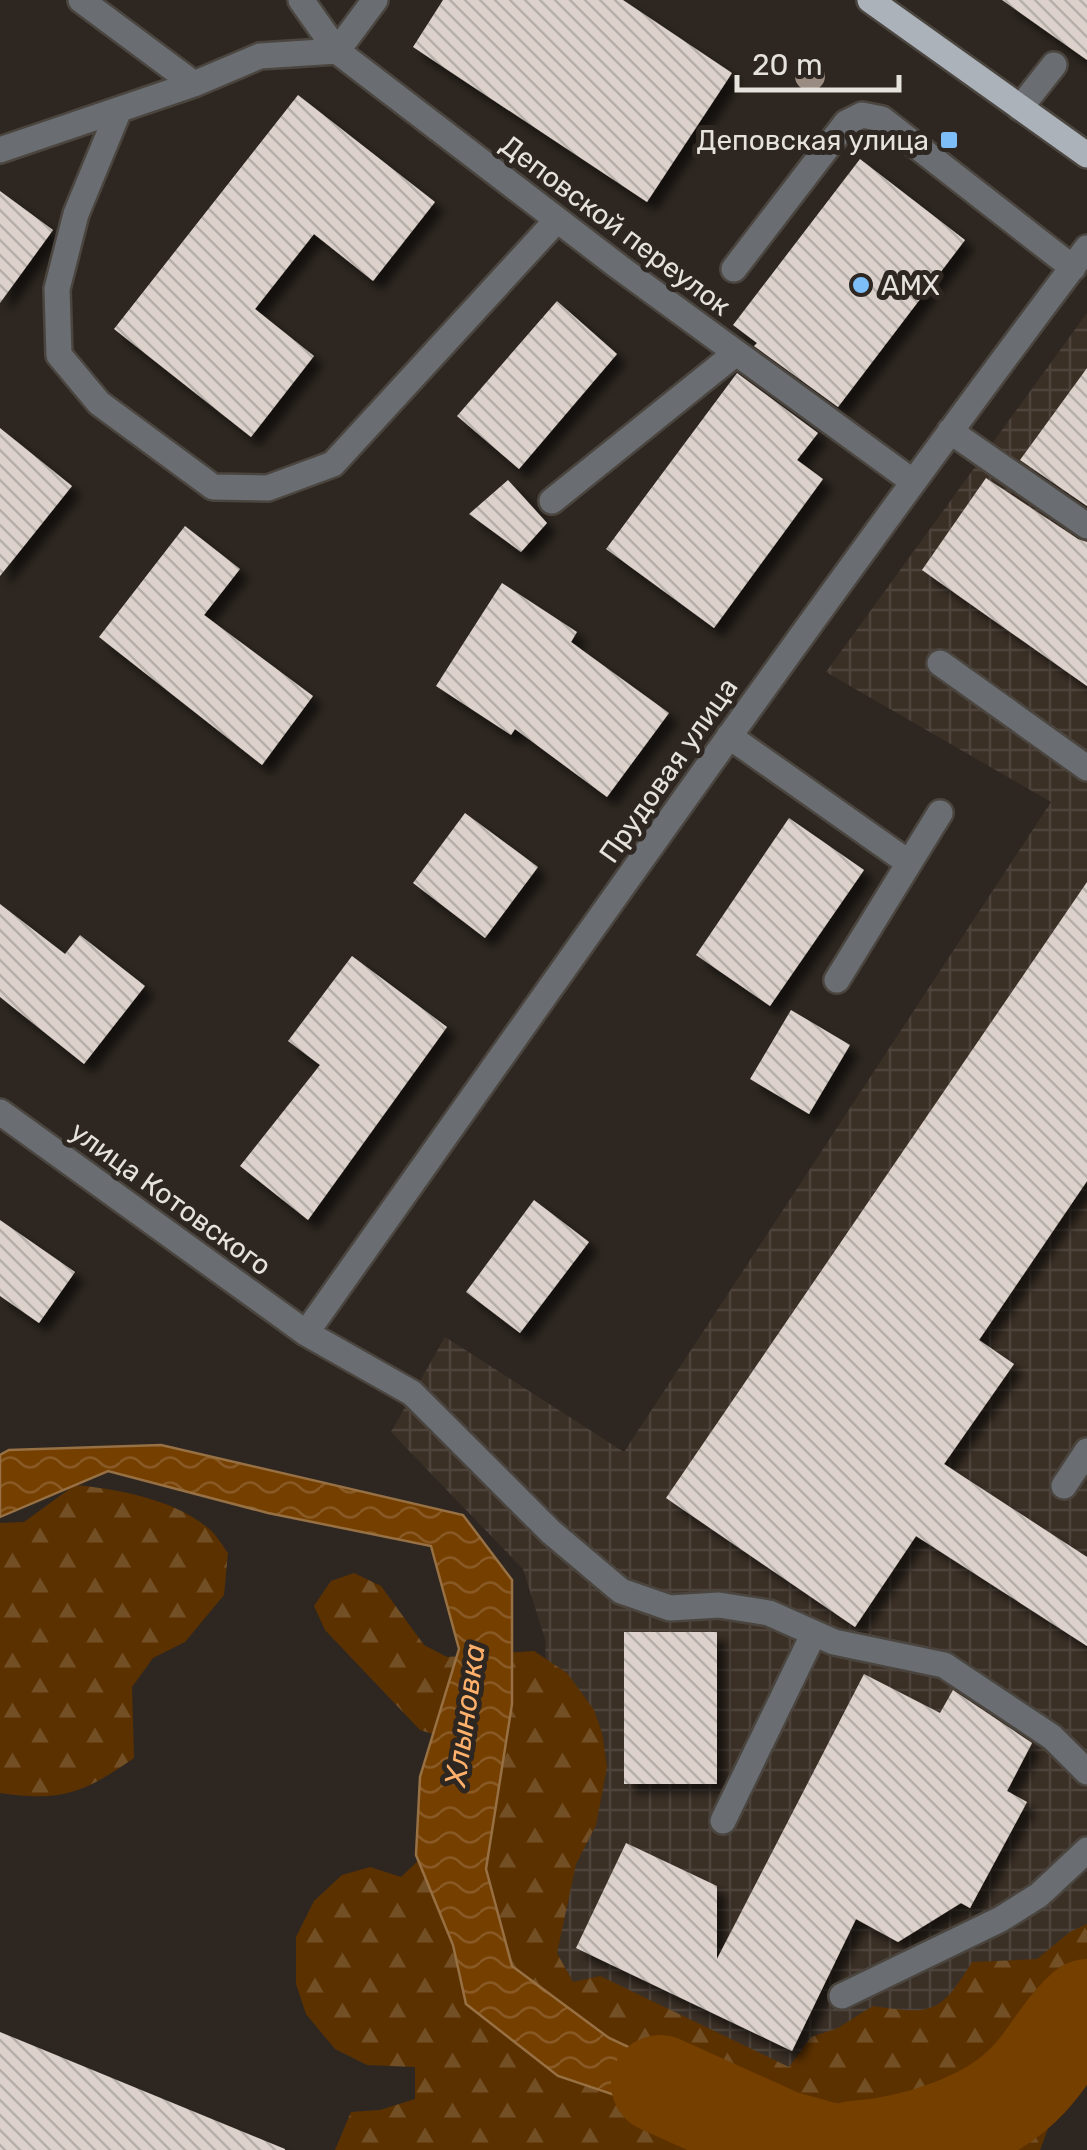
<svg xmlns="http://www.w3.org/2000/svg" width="1087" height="2150" font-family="Rubik,sans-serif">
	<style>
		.industrial { fill: url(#industrial-grid) }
		.forest { fill: url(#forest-firs) }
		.water { fill: url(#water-waves); stroke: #977043; stroke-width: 2.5 }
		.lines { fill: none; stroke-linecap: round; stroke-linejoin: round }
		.river { stroke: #753f00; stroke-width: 98 }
		.building { fill: url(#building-back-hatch); filter: url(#shadow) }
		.minor-casing { stroke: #4b453f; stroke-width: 30 }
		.major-casing { stroke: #4b453f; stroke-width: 30 }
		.minor { stroke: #6a6d71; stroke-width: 25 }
		.major { stroke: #abb2b9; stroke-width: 25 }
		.tree { fill: #9a8c80 }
		.poi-dot { fill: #7dbef9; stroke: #2e2721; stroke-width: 4 }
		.labels { text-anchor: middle; stroke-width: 10; stroke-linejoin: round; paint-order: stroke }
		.poi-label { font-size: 28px; fill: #e6e2de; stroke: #2e2721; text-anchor: end }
		.street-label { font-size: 28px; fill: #e6e2de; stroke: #2e2721 }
		.water-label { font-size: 30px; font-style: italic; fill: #ffb16c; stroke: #2e2721 }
	</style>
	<defs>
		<pattern id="industrial-grid" width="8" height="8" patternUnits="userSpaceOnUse" patternTransform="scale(2.5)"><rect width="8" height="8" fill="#3b3026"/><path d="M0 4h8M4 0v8" fill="none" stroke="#4e443b"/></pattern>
		<pattern id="forest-firs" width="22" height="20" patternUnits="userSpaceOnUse" patternTransform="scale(2.5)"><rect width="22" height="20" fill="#5c3100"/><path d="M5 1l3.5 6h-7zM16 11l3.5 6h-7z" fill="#734f25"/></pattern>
		<pattern id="water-waves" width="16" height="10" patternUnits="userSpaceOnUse" patternTransform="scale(2.5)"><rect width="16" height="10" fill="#753f00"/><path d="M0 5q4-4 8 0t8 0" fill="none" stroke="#895a25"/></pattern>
		<pattern id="building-back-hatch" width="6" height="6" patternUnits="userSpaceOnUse" patternTransform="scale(2.5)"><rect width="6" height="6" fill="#dcd2cb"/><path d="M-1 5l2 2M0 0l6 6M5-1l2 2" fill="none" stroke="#b6aea9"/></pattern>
		<filter id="shadow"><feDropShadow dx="9" dy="9" stdDeviation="5" flood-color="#0009"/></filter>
	</defs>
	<rect width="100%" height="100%" fill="#2e2721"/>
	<path class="industrial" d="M1087 313V1972L789 2068 573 1982 557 1954 545 1639 523 1569 391 1432 445 1337 624 1452 1051 802 826 672Z"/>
	<path class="forest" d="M75 1485C118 1489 173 1499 208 1528 216 1534 222 1545 228 1553L224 1595 185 1642 153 1658 132 1687 134 1758C83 1793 63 1802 0 1793V1523L24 1522Z
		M354 1573 381 1586 424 1645 447 1657 534 1651 567 1673 594 1710 602 1733 607 1767 596 1825 576 1864 557 1953 573 1982 600 1976 789 2067 811 2037 838 2028 873 2006C933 2015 940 2014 972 1962L1037 1959 1070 1932 1087 1924V2071L1056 2107 1040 2150H335L351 2112 380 2110 415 2099V2067L367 2065 335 2049 306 2014 296 1984V1937L314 1901 342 1875 370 1867 401 1877 433 1847 477 1748 420 1730 325 1630 314 1606 331 1581Z"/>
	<path class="water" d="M161 1445 463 1515 512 1580V1704L486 1869 512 1966 609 2038 789 2122 778 2150 558 2076 466 2004 453 1945 416 1855 420 1777 459 1649 431 1546 268 1513 108 1471 0 1517V1455L9 1450Z"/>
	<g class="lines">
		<path class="river" d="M660 2084 782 2139 822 2150
			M854 2150C911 2146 989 2123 1029 2079 1050 2057 1063 2028 1087 2008"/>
	</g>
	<path class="building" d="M443 0H623L732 73 647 202 413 47Z
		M1002 0H1087V60Z
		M298 95 435 202 373 281 314 234 255 309 314 356 251 437 114 329Z
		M860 159 965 240 838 407 754 346 757 343 733 325Z
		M0 191 53 230 0 303Z
		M557 301 617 354 519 469 457 416Z
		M1087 368V506L1020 460Z
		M737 373 818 433 797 460 823 479 714 628 606 549Z
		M0 428 72 486 0 576Z
		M986 478 1078 539 1087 542V686L922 570Z
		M508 480 547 523 521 552 469 514Z
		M185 526 240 569 204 615 313 696 262 765 99 637Z
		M502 583 577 632 571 642 669 713 607 797 515 729 511 735 436 686Z
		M465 813 538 867 485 938 413 883Z
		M789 818 864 870 770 1006 696 955Z
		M1087 882V1181L979 1340 1014 1364 944 1464 1087 1557V1646L916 1536 855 1627 666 1498Z
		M0 904 65 954 80 935 145 986 84 1064 0 997Z
		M352 956 447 1027 308 1220 240 1166 320 1065 288 1041Z
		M791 1010 850 1045 809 1114 750 1079Z
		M534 1200 589 1242 520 1333 466 1292Z
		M0 1220 75 1272 39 1323 0 1296Z
		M624 1632H717V1784H624Z
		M864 1674 940 1713 953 1690 1032 1743 1007 1791 1027 1802 970 1908 961 1903 898 1942 856 1919 792 2051 576 1948 626 1843 717 1886V1959Z
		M0 2032 285 2149V2150H0Z"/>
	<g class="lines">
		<defs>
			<path id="minor" d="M81 0 194 84
				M301 0 337 51 619 267 912 481
				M337 51 375 0
				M1020 108 1054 65
				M119 110 76 214 57 289 59 355 99 403 213 487 268 488 333 464 557 220
				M0 150 194 84 260 56 337 51
				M734 269 846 123 862 115 882 119 1073 268
				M950 431 1087 526
				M552 501 736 353
				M940 663 1087 768
				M729 736 909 863
				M837 980 940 813
				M0 1112 306 1333 412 1393 551 1532 621 1591 670 1608 719 1605 769 1613 834 1642 944 1665 1052 1737 1087 1772
				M306 1333C564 969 819 604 1087 248
				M1064 1486 1087 1451
				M723 1821 814 1633
				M842 1996 1001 1919 1039 1895 1087 1850"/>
			<path id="major" d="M870 0 1087 155"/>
		</defs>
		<use href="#minor" class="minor-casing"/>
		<use href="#major" class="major-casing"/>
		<use href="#minor" class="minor"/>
		<use href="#major" class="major"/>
	</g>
	<circle class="tree" cx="810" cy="76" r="15"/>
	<g class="poi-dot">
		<rect x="939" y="130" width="20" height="20" rx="5"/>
		<circle cx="861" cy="285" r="10"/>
	</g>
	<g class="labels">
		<g class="poi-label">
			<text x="929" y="150">Деповская улица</text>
			<text x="881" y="295" text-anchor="start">AMX</text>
		</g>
		<g class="street-label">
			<text transform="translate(616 225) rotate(37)" y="10">Деповской переулок</text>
			<text transform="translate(668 770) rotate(-55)" y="10">Прудовая улица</text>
			<text transform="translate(171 1198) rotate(36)" y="10">улица Котовского</text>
		</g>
		<g class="water-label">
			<text transform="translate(465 1715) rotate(-82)" y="10">Хлыновка</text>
		</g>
	</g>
	<path d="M737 75v15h162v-15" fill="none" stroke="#e6e2de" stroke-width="5"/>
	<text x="752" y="75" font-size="30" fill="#e6e2de" stroke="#2e2721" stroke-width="8" paint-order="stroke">20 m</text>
</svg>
